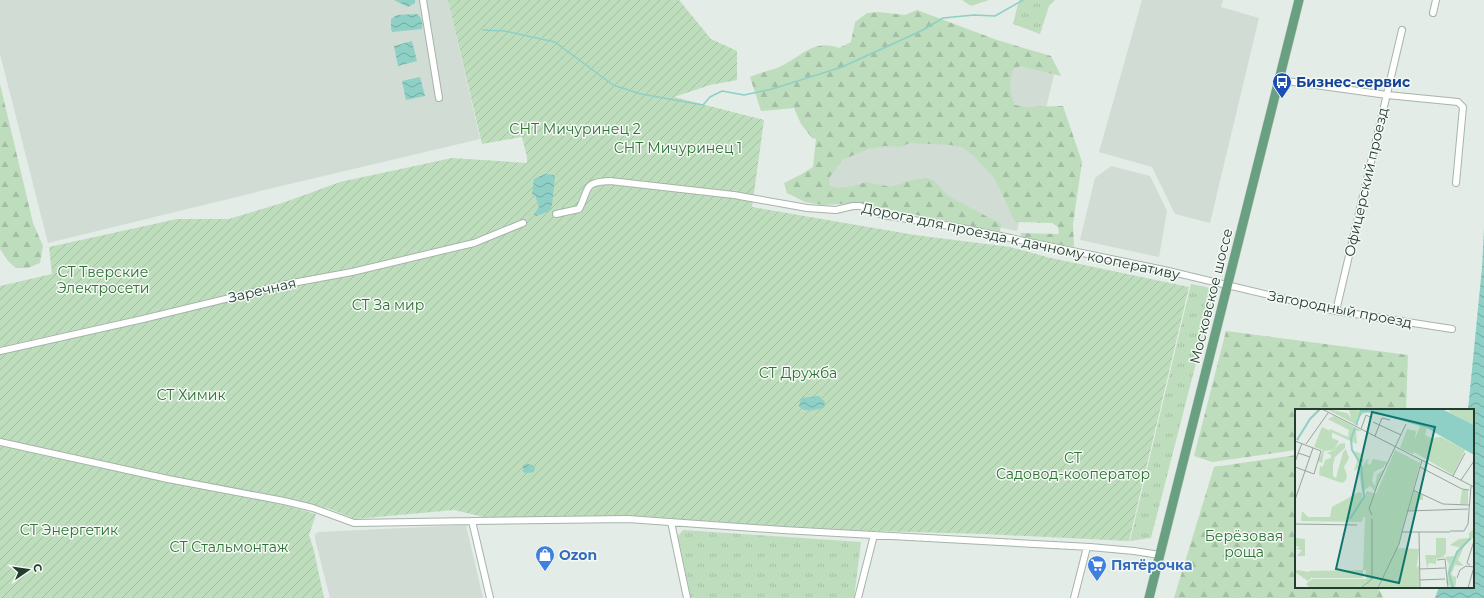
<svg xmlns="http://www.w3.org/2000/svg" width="1484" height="598" font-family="Montserrat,sans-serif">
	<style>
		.built { fill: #d1dcd4 }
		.grass { fill: url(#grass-tufts) }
		.forest { fill: url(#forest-firs) }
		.garden { fill: url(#garden-furrows) }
		.water { fill: url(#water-waves) }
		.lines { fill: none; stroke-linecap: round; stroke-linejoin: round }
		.stream { stroke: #8ecfc6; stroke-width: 1.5 }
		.street-casing { stroke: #a6b4ab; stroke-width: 8 }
		.primary-casing { stroke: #c1c9c5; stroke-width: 10 }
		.street { stroke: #fff; stroke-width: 6 }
		.primary { stroke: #69a082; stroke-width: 9 }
		.labels { text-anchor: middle; stroke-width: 3; stroke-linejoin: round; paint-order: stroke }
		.transit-label { font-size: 14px; font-weight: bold; fill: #164399; stroke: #f4f9f5; text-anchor: start }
		.park-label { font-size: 14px; fill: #2f7335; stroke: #f4f9f5 }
		.street-label { font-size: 14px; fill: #233d2f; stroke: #f4f9f5 }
		.shop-label { font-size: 14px; font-weight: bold; fill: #366cbe; stroke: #f4f9f5; text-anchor: start }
		.inset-river { fill: none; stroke: #8ecfc6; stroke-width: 2 }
		.inset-road { fill: none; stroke: #96a69d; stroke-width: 1 }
		.view { fill: #0f766e; fill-opacity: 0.15; stroke: #0f766e; stroke-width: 2 }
		.inset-edge { fill: none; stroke: #233d2f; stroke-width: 2 }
	</style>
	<defs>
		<pattern id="grass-tufts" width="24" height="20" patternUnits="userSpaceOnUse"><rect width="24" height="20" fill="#beddbd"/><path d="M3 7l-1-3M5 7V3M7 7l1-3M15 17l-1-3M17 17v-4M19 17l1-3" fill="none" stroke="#a3bfa3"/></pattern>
		<pattern id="forest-firs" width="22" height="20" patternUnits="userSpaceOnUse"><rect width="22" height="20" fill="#beddbd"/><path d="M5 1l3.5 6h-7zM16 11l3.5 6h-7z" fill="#a3bfa3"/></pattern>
		<pattern id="garden-furrows" width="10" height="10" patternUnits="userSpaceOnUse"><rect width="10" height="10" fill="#beddbd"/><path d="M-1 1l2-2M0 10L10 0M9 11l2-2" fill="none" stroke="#a3bfa3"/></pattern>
		<pattern id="water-waves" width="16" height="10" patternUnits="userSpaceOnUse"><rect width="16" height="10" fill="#8ecfc6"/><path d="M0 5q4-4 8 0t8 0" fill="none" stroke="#74a9a1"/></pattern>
	</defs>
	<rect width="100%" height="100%" fill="#e3ece6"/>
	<path class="built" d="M0 0H448L480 139 277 187 48 243 0 54Z
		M1142 0H1223L1221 7 1259 18 1210 223 1175 214 1152 167 1099 152Z
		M931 35 1055 70 1017 231 815 191Z
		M1111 166 1150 176 1167 211 1159 257 1080 240 1095 178Z
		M466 525 483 598H330L315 539V534L319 532Z"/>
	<path class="grass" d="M962 0H989L971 6Z
		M1019 0H1055L1049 6 1040 34 1013 24Z
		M1191 284 1215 289 1151 538 1130 541Z
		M683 530 861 542 854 598H691L678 536Z"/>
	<path class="forest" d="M917 10 997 40 1051 56 1061 76 1021 66 1014 68C1009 81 1009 92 1015 105L1026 107 1063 106 1082 162 1073 224 1074 247 1028 239 1022 237 1020 233 1059 234 1058 227 1052 223 1015 222 995 179 974 156 962 147 950 145 910 143 900 147 885 146 868 149 842 160 829 178 830 186 838 188 854 186 866 182 891 187 912 180 926 178 933 180 948 196 1001 224 1000 232 857 203 823 205 805 202 787 193 784 183 800 175 813 167 816 139 812 138 801 124 794 108 761 111 750 77C759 73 768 71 777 68 800 59 812 38 839 48L851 42 855 22 867 13 879 12 905 15Z
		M0 84 33 223 43 246 40 263 28 268H16L8 261 0 249Z
		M1226 331 1408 355 1406 410H1296V450L1212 462 1194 456Z
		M1296 455V587H1378L1383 598H1174L1214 467Z"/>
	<path class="garden" d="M448 0H679L711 39 737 51V80L710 85 674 97 764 120 752 207 915 235 1010 247 1051 258 1189 287 1129 541 983 534 768 528 633 519 501 521 454 510 355 519 330 509 296 500 175 477 0 439V353L251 296 250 291 0 347V286L52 274 49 247 177 219H229L285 202 340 182 452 158 527 163V157L522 137 482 144Z
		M0 446 288 506 316 514 309 535 314 551 324 598H0Z"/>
	<path class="water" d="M394 0H415V3L408 7Z
		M417 14C422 18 423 22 422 29L392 32 391 28V19L397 15Z
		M412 41 417 61 398 66 394 46Z
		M420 77 425 96 406 100 402 81Z
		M545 174 553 175 555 177 552 205 550 211 536 216 534 214 539 207 535 195 532 194 534 179Z
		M1484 228V598H1435L1439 587H1473V410H1468L1482 268Z
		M819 396 825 402 824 408C816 409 805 414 799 406L801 398Z
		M527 464 533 465 535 467 534 472 526 473 523 472V465Z"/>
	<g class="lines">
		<path class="stream" d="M483 30 505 31 555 42 613 85 641 94 703 105 710 97 722 91 744 95 772 89 842 67 921 31 943 18 974 15 995 16 1023 0"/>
		<defs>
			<path id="street" d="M423 0 439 98
				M1433 13 1436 0
				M1279 80 1387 95 1458 102 1463 107 1456 183
				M556 214 579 209C590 189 582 182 610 181L734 195 807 208 836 210 853 206H860L883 215 962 228 1164 270 1336 311 1452 329
				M1336 311 1402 30
				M0 351 143 319 287 284 352 272 474 243 523 223
				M0 442 168 479 284 501 313 508 354 523 472 521
				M671 522 687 598
				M490 598 472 521 628 519 783 530 1090 547 1134 551 1160 555
				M858 598 874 535
				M1074 598 1087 547"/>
			<path id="primary" d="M1149 598 1299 0"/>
		</defs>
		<use href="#street" class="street-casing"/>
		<use href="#primary" class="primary-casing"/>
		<use href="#street" class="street"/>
		<use href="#primary" class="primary"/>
	</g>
	<defs>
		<symbol id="bus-pin" viewBox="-11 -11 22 30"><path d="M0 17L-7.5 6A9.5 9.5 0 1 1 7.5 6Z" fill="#1a4fb4" stroke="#f4f9f5"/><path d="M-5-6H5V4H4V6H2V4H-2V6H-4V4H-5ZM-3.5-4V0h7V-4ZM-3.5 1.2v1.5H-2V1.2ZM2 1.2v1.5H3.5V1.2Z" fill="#fff"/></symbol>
		<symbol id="shop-pin" viewBox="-11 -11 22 30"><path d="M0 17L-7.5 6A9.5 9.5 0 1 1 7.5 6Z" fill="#3f7fe0" stroke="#f4f9f5"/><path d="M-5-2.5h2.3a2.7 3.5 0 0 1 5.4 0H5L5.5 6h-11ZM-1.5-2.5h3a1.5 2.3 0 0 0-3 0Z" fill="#fff"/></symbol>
		<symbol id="supermarket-pin" viewBox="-11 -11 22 30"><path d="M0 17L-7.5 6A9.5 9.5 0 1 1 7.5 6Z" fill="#3f7fe0" stroke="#f4f9f5"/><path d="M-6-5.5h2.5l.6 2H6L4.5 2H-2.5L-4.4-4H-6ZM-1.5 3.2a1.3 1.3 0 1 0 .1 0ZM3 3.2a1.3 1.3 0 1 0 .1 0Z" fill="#fff"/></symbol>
	</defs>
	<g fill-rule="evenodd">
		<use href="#bus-pin" x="1271" y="71" width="22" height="30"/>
		<use href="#shop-pin" x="534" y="544" width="22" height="30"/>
		<use href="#supermarket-pin" x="1086" y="554" width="22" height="30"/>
	</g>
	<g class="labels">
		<g class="transit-label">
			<text x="1296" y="87">Бизнес-сервис</text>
		</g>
		<g class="park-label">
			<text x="575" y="134">СНТ Мичуринец 2</text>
			<text x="678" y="153">СНТ Мичуринец 1</text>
			<text x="103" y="277">СТ Тверские<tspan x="103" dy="16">Электросети</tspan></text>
			<text x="388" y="310">СТ За мир</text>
			<text x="798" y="378">СТ Дружба</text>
			<text x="191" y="400">СТ Химик</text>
			<text x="1073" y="463">СТ<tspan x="1073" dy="16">Садовод-кооператор</tspan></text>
			<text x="69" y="535">СТ Энергетик</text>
			<text x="1244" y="541">Берёзовая<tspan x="1244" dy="16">роща</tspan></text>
			<text x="229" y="552">СТ Стальмонтаж</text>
		</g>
		<g class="street-label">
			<text transform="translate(1366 182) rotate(-77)" y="5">Офицерский проезд</text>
			<text transform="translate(1021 241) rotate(12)" y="5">Дорога для проезда к дачному кооперативу</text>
			<text transform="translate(262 290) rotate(-13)" y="5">Заречная</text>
			<text transform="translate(1211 296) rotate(-76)" y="5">Московское шоссе</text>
			<text transform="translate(1340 309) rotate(11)" y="5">Загородный проезд</text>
		</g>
		<g class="shop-label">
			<text x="559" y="560">Ozon</text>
			<text x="1111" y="570">Пятёрочка</text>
		</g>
	</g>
	<g transform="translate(1295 409)">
		<rect width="179" height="179" fill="#e3ece6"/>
		<path d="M155 0H179V16L154 3ZM39 7 67 22H61L62 35 34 22 35 20 53 28 54 21 33 10ZM50 34V39L40 48 38 55V67L41 69 48 43 51 40 54 49 49 58 52 67 51 71 47 74 24 66 25 57 28 58 30 51 36 49V46L32 44 39 41 44 35ZM59 42 65 44 69 51 68 54 64 52 65 58 59 62 62 53ZM119 82 128 86V91H124L122 101H114ZM0 129 10 130V147H2L7 141 1 140 5 138 0 137Z" fill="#beddbd"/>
		<path d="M32 0 52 4 56 9 54 0 72 3 62 9 63 17ZM125 17 132 19 130 26 136 29 146 28 170 41 158 66 119 43 118 45 105 39 112 20 121 22 120 30ZM72 50H74L72 54 75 56 78 50 93 53 90 58V54L89 58 79 63 77 72 80 77 82 66 89 60 80 82 75 77 67 83 64 63ZM179 120V130L176 128 171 133 163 151 169 157 160 156 156 166 161 168V173L160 179H157L151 174 154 155 150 148 160 147 166 139 155 136 164 130 174 129V124ZM130 146H141L149 148 141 150V155L134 154 132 159ZM124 157V179H112L121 159ZM68 161V169H17L14 162Z" fill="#beddbd"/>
		<path d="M167 81H173V95H165Z" fill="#beddbd"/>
		<path d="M27 18 37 23V29L44 32 39 41 29 42 27 54 23 52 28 41 19 38ZM100 41 125 54 104 135 83 179H67L73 175 65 179H15L11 175 17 170H71V161H68L70 108H68L67 113 6 112 7 102 13 108H35L37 98 64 83 67 84V90L72 82 81 85ZM102 139 124 140 121 163 114 179H84ZM2 161 14 163 18 167 13 172 0 163Z" fill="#beddbd"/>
		<path d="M141 129H151V144L148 148H141Z" fill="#beddbd"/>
		<path d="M64 0H147L179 16V46L132 19 81 4 65 3Z" fill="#8ecfc6"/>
		<path class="inset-river" d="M61 16 67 0M2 31 15 10 25 0M55 110 69 88 66 55 57 41 56 30 60 19M158 179 154 164 162 143 176 129"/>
		<path class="inset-road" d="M27 0 179 78M78 13 106 26M66 20 71 6 77 9M80 27 87 9 95 11M0 32 26 42 19 65 0 58M11 35 33 4M3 44 15 48M127 51 107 123H155M0 53 7 34M125 58 167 80 174 81M158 67 170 44M166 71 179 52M118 81 148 95 174 96M0 91 18 39M112 102 173 100M77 106 74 100 83 74 111 15M0 115 62 116M155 122H169L173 115 176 77M124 123 125 179M142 151 150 150 153 179M175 156 172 154 179 132M125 160 150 159M162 169 165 161 171 157 179 158M125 171 150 170M66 179 77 170V110M83 179 104 135 107 123M173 179 179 158"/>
		<path class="view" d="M77 3 140 18 104 174 41 160Z"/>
		<rect width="179" height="179" class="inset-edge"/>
	</g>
	<g transform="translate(28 570) rotate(77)" stroke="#f4f9f5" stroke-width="3" paint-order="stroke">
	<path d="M0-3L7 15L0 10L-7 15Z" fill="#233d2f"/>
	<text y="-6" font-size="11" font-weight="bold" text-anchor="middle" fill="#233d2f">С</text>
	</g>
</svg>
